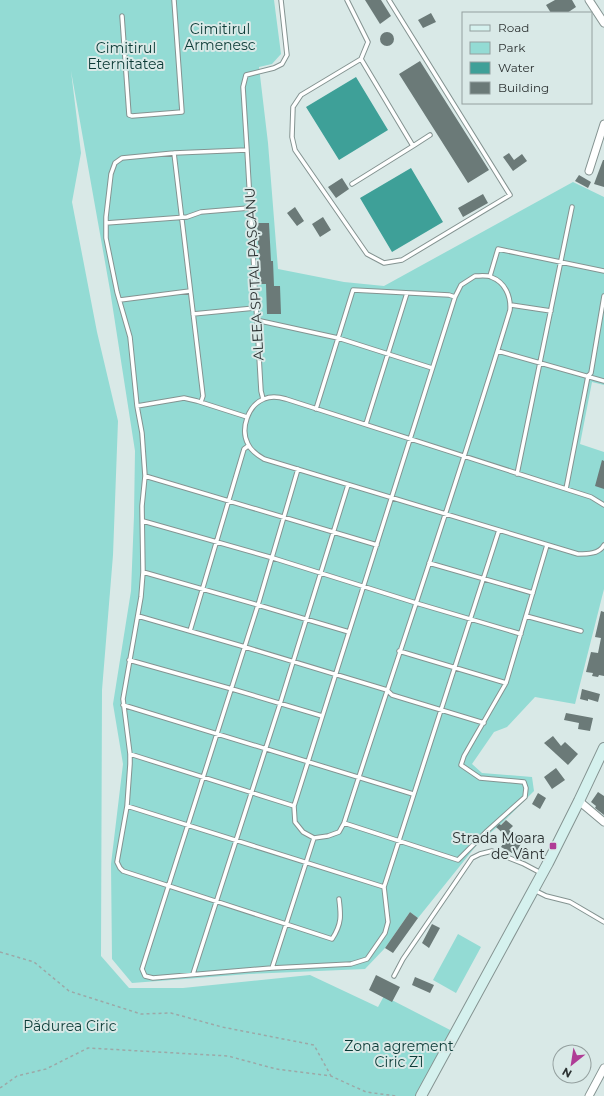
<svg xmlns="http://www.w3.org/2000/svg" width="604" height="1096" font-family="Montserrat,sans-serif">
	<style>
		.green { fill: #93dbd4 }
		.water { fill: #3ea098 }
		.building { fill: #6b7a78 }
		.lines { fill: none; stroke-linecap: round; stroke-linejoin: round }
		.lane-casing { stroke: #849391; stroke-width: 5.5 }
		.street-casing { stroke: #849391; stroke-width: 9 }
		.secondary-casing { stroke: #849391; stroke-width: 12 }
		.path { stroke: #9ca8a7; stroke-width: 1.5; stroke-dasharray: 3 3; stroke-linecap: butt }
		.lane { stroke: #fff; stroke-width: 3.5 }
		.street { stroke: #fff; stroke-width: 7 }
		.secondary { stroke: #d5f1ee; stroke-width: 10 }
		.poi-dot { fill: #af3c96; stroke: #d9e9e7; stroke-width: 1.5 }
		.labels { text-anchor: middle; stroke-width: 4; stroke-linejoin: round; paint-order: stroke }
		.park-label { font-size: 14px; fill: #0c3b37; stroke: #d9e9e7 }
		.street-label { font-size: 14px; fill: #2c3232; stroke: #d9e9e7 }
		.poi-label { font-size: 14px; fill: #2c3232; stroke: #d9e9e7; text-anchor: end }
	</style>
	<rect width="100%" height="100%" fill="#d9e9e7"/>
	<path class="green" d="M0 0H274L281 54 272 64 259 67 268 143 278 269 344 282 384 286 573 182 604 197V385L592 382 580 444 604 452V589L575 704 535 697 507 727 494 732 472 764 482 773 532 777 534 791 500 825 480 841 418 918 410 912 385 948 365 969 249 974 132 983 112 959 111 864 123 764 113 704 131 591 134 516 135 451 110 290 71 71 81 153 72 202 97 332 118 421 113 555 102 690 101 956 129 988H183L310 975 378 1007 384 996 456 1033 422 1096H0Z
		M458 934 481 947 456 993 433 980Z"/>
	<path class="water" d="M356 77 388 130 339 160 306 107Z
		M411 168 443 222 392 252 360 198Z"/>
	<path class="building" d="M365 0H381L391 16 380 24Z
		M555 0H572L576 7 567 13H551L546 5Z
		M431 13 436 22 423 28 418 20Z
		M380 39a7 7 0 1 1 14 0a7 7 0 1 1-14 0Z
		M420 61 489 170 468 183 399 74Z
		M509 153 514 160 522 154 527 161 513 171 503 157Z
		M603 160H604V187L594 184Z
		M579 175 591 182 588 188 575 181Z
		M342 178 349 189 336 198 328 187Z
		M483 194 488 203 463 217 458 208Z
		M295 207 304 221 297 226 287 213Z
		M323 217 331 230 320 237 312 224Z
		M257 223H269L271 261H273L274 286H280L281 314H267L266 284H261V277H260Z
		M602 460 604 461V489L595 486Z
		M601 611 604 612V676L599 675 598 677 592 676 593 673 586 672 591 652 598 653 601 638 595 637Z
		M582 689 600 694 598 702 588 699V701L580 699Z
		M566 713 593 718 590 731 578 729 579 723 564 720Z
		M553 736 561 746 565 742 578 754 568 765 544 743Z
		M556 768 565 780 552 789 544 777Z
		M598 792 604 796V815L595 808 596 806 591 802Z
		M538 793 546 798 540 809 532 804Z
		M506 820 513 826 509 830 524 839 516 852 514 850 512 853 501 847 507 837 496 827 499 824 501 825Z
		M410 912 418 918 393 953 385 948Z
		M432 924 440 928 429 948 422 943Z
		M376 975 400 987 392 1002 369 990Z
		M415 977 434 985 430 993 412 985Z"/>
	<g class="lines">
		<defs>
			<path id="lane" d="M347 0 368 42 361 59 301 95 293 107 292 137 295 150 367 254 384 263 402 260 510 195 389 0
				M122 16 129 115 132 116 182 112 174 0
				M413 146 430 135
				M247 150 243 87 246 75 274 68 282 64 287 55 281 0
				M174 153 203 396 201 402
				M352 184 413 146 361 59
				M106 223 187 217 201 212 249 208
				M475 276C480 276 487 275 491 277 505 282 511 296 510 310 458 482 399 652 344 823L339 832 328 836 314 838 303 832 295 822 294 806 455 297 461 285Z
				M490 276 498 249 604 271
				M120 300 190 291
				M511 305 551 311
				M193 314 255 308
				M256 320 338 338 432 368
				M498 351 604 381
				M263 399 261 391 247 150 174 153 122 158 115 163 111 174 106 217V238L117 292 130 337 137 406 142 433 145 476 142 506 143 572 141 597 123 699 130 754V764L127 806 117 862 120 868 123 871 332 939C342 924 341 915 339 899
				M137 406 184 398 197 401 247 417
				M316 409 353 290 449 295 455 297
				M366 424 407 293
				M298 469 258 605 142 969 145 976 153 978 272 968 351 964 367 959 385 933 388 922 384 887 499 530
				M517 474 572 207
				M145 476 377 545
				M566 489 588 376 591 373 604 296
				M604 505 591 497 286 399C279 397 271 396 264 399 248 405 240 429 248 444 251 451 257 455 264 459L578 554C587 554 599 554 604 545
				M143 521 273 558 416 603 521 634
				M429 563 533 593
				M143 572 258 605 349 632
				M138 616 245 647 387 690 392 695 484 723
				M526 616 581 631
				M190 631 244 449 248 446
				M399 651 506 683
				M129 660 232 689 322 716
				M123 705 413 794
				M130 754 294 806
				M127 806 384 887
				M344 823 458 860 487 831 525 797 526 788 524 782 480 778 461 765 464 756 506 683 547 545
				M534 890 546 896 570 902 604 922
				M272 968 314 838
				M193 974 280 704 348 485
				M394 976 403 959 472 858 480 854 492 851 524 864 541 873"/>
			<path id="street" d="M589 0 604 23
				M589 171 604 124
				M579 801 604 822
				M589 1096 604 1068"/>
			<path id="secondary" d="M421 1096 548 863 579 801 604 748"/>
		</defs>
		<use href="#lane" class="lane-casing"/>
		<use href="#street" class="street-casing"/>
		<use href="#secondary" class="secondary-casing"/>
		<path class="path" d="M0 952 34 962 69 991 141 1014 171 1013 222 1027 314 1045 331 1076
			M0 1088 17 1076 46 1069 88 1048 228 1056 276 1069 331 1076 366 1092 396 1096"/>
		<use href="#lane" class="lane"/>
		<use href="#street" class="street"/>
		<use href="#secondary" class="secondary"/>
	</g>
	<rect class="poi-dot" x="549" y="842" width="8" height="8" rx="2"/>
	<g class="labels">
		<g class="park-label">
			<text x="220" y="34">Cimitirul<tspan x="220" dy="16">Armenesc</tspan></text>
			<text x="126" y="53">Cimitirul<tspan x="126" dy="16">Eternitatea</tspan></text>
			<text x="70" y="1031">Pădurea Ciric</text>
			<text x="399" y="1051">Zona agrement<tspan x="399" dy="16">Ciric Z1</tspan></text>
		</g>
		<g class="street-label">
			<text transform="translate(254 274) rotate(-93)" y="5">ALEEA SPITAL PAȘCANU</text>
		</g>
		<g class="poi-label">
			<text x="545" y="843">Strada Moara<tspan x="545" dy="16">de Vânt</tspan></text>
		</g>
	</g>
	<rect x="462" y="12" width="130" height="92" fill="#d9e9e7" stroke="#94a09f"/>
	<rect x="470" y="25" width="20" height="6" fill="#d5f1ee" stroke="#94a09f"/>
	<text x="498" y="32" font-size="12" fill="#2c3232">Road</text>
	<rect x="470" y="42" width="20" height="12" fill="#93dbd4" stroke="#94a09f"/>
	<text x="498" y="52" font-size="12" fill="#2c3232">Park</text>
	<rect x="470" y="62" width="20" height="12" fill="#3ea098" stroke="#94a09f"/>
	<text x="498" y="72" font-size="12" fill="#2c3232">Water</text>
	<rect x="470" y="82" width="20" height="12" fill="#6b7a78" stroke="#94a09f"/>
	<text x="498" y="92" font-size="12" fill="#2c3232">Building</text>
	<g transform="translate(572 1064) rotate(210)"><circle r="19" fill="#d9e9e7" stroke="#94a09f"/>
	<path d="M0-3L7 15L0 10L-7 15Z" fill="#af3c96"/>
	<text y="-6" font-size="11" font-weight="bold" text-anchor="middle" fill="#2c3232">N</text>
	</g>
</svg>
